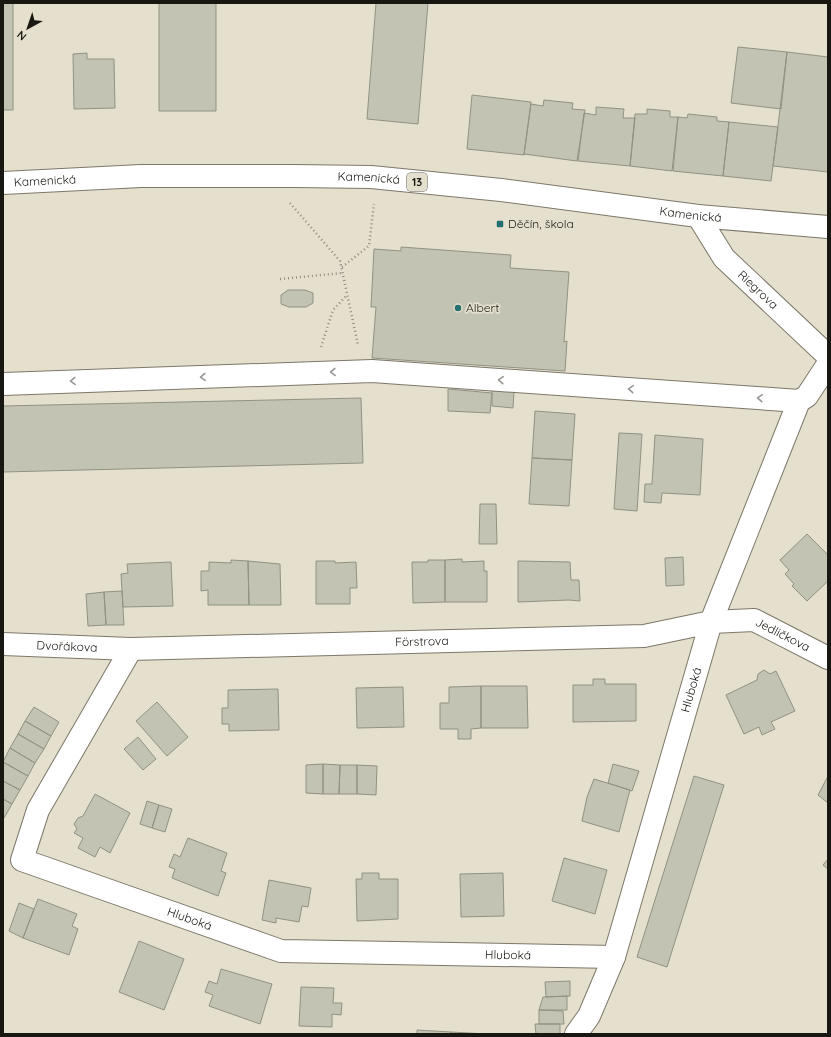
<svg xmlns="http://www.w3.org/2000/svg" width="831" height="1037" font-family="Quicksand,sans-serif">
	<style>
		.building { fill: #c2c3b2; stroke: #909282 }
		.lines { fill: none; stroke-linecap: round; stroke-linejoin: round }
		.minor-casing { stroke: #7d7769; stroke-width: 24 }
		.major-casing { stroke: #7d7769; stroke-width: 24 }
		.path { stroke: #8f8a7e; stroke-width: 2.5; stroke-dasharray: 1 3; stroke-linecap: butt }
		.minor { stroke: #fff; stroke-width: 22 }
		.major { stroke: #fff; stroke-width: 22 }
		.oneway { stroke: #989794 }
		.poi-dot { fill: #236f70; stroke: #e5dfce; stroke-width: 1.5 }
		.labels { text-anchor: middle; stroke-width: 3.5; stroke-linejoin: round; paint-order: stroke }
		.shield { fill: #e5dfce; stroke: #56534a; stroke-width: 1 }
		.shield-label { font-size: 11px; font-weight: bold; fill: #191711 }
		.street-label { font-size: 12px; fill: #191711; stroke: #e5dfce }
		.poi-label { font-size: 12px; fill: #191711; stroke: #e5dfce; text-anchor: start }
	</style>
	<rect width="100%" height="100%" fill="#e5dfce"/>
	<path class="building" d="M3 3H13V110H3Z
		M159 3H216V111H159Z
		M376 3H428L418 124 367 119Z
		M738 47 787 52 781 109 731 103Z
		M787 52 828 57V172L773 166Z
		M87 53V59H114L115 108 74 109 73 54Z
		M472 95 531 102 524 155 467 149Z
		M544 100 573 103 572 109 585 110 577 161 524 154 531 104 543 106Z
		M596 107 624 109 623 118H635L630 166 578 161 584 113 596 115Z
		M647 109 670 111V117H678L672 171 630 166 635 114H647Z
		M688 114 717 117V121L729 122 723 176 673 171 678 117 687 118Z
		M729 122 778 127 771 181 723 176Z
		M401 247 511 255 510 268 569 272 564 342 567 341 565 371 372 358 376 307H371L374 249 401 251Z
		M288 290H305L313 293V303L306 307H289L281 304V295Z
		M448 389 492 393 490 413 448 411Z
		M492 390 514 392 513 408 492 406Z
		M361 398 363 463 3 472V406Z
		M535 411 575 414 572 460 532 458Z
		M619 433 642 434 637 511 614 509Z
		M655 435 703 439 700 495 662 493 661 503 644 502 645 484H652Z
		M532 458 572 460 569 506 529 504Z
		M480 504H496L497 544H479Z
		M807 534 828 555V581L807 601 792 586 794 584 785 574 789 570 780 560Z
		M683 557 684 585 666 586 665 558Z
		M462 559V562L484 561V571H487V602H445V560Z
		M231 560 248 561 249 605H208V590L201 591V571H209V562L231 563Z
		M428 560H445V602L413 603 412 562H428Z
		M248 561 280 564 281 605H249Z
		M316 561H335V563L356 562 357 588H350V604H316Z
		M518 561 570 562 571 580H579L580 601 569 600 518 602Z
		M171 562 173 606 123 607 121 574 128 573 127 564Z
		M122 591 124 625H106L104 592Z
		M104 592 106 625 88 626 86 594Z
		M764 670 770 674 776 671 795 711 771 722 775 729 762 735 759 727 744 734 726 695 757 680 758 674Z
		M593 679H605V684H636V721L573 722V685H593Z
		M481 686V728L471 729V739H458V729H440V703H449V687Z
		M481 686H527L528 728H481Z
		M403 687 404 727 357 728 356 688Z
		M278 689 279 730 229 731V724H222V708H228V690Z
		M157 702 188 737 167 756 136 721Z
		M34 707 59 722 51 736 25 721Z
		M25 721 51 736 44 749 18 734Z
		M18 734 44 749 35 763 10 748Z
		M138 737 156 759 143 770 124 749Z
		M10 748 35 763 28 776 3 762Z
		M3 762 28 776 20 790 3 781Z
		M323 764V794L306 793V765Z
		M323 764 340 765 339 794H323Z
		M613 764 639 771 632 791 608 783Z
		M340 765H357V794H339Z
		M357 765 377 766 376 795 357 794Z
		M694 776 724 785 667 967 637 957Z
		M828 776V803L818 795Z
		M594 779 630 790 619 832 582 821 587 797Z
		M3 781 20 790 12 804 3 799Z
		M95 794 130 813 110 853 100 847 95 857 78 848 83 838 74 833 77 829 74 824 78 818 83 816Z
		M3 799 12 804 4 818 3 817Z
		M147 801 159 805 152 828 140 824Z
		M159 805 172 809 165 832 152 828Z
		M188 838 227 853 221 871 226 873 218 896 172 878 175 869 169 867 174 854 180 857Z
		M564 858 607 870 595 914 552 901Z
		M828 859V869L823 865Z
		M362 873H379V879H398V919L357 921 356 879H362Z
		M503 873 504 916 461 917 460 874Z
		M269 880 311 888 308 907 302 906 299 922 276 918V923L262 920Z
		M38 899 77 914 72 926 78 929 69 955 23 938Z
		M19 903 34 909 23 938 9 931Z
		M139 941 184 959 164 1010 119 992Z
		M221 969 272 984 260 1024 209 1006 213 995 205 992 209 981 217 984Z
		M570 981V996L546 997 545 982Z
		M301 987 334 988 333 1003H342L341 1015 332 1014V1027L299 1026Z
		M567 996V1010H539L543 997Z
		M539 1010 563 1011 564 1024H539Z
		M535 1024H560V1034H536Z
		M417 1030 451 1032V1034H417Z
		M451 1032 486 1034H451Z"/>
	<g class="lines">
		<defs>
			<g id="minor">
				<path id="s1" d="M698 216 724 258 828 356"/>
				<path d="M3 384 372 371 799 401"/>
				<path id="s2" d="M3 644 131 649 644 636 711 622 754 620 828 658"/>
				<path id="s3" d="M131 649 38 810 22 860 281 951 614 957 711 622 799 401 807 396 828 364"/>
				<path d="M576 1034 589 1016 614 957"/>
			</g>
			<g id="major">
				<path id="s4" d="M3 183 141 176H294L371 177 501 190 698 216 828 227"/>
			</g>
		</defs>
		<use href="#minor" class="minor-casing"/>
		<use href="#major" class="major-casing"/>
		<path class="path" d="M290 203 340 261 358 345
			M342 267 369 246 374 204
			M280 279 343 273
			M321 347 333 310 347 295"/>
		<use href="#minor" class="minor"/>
		<use href="#major" class="major"/>
	</g>
	<defs><path id="oneway-chevron" d="M-2-3.5L2.5 0L-2 3.5" fill="none" stroke-width="1.6" stroke-linecap="round" stroke-linejoin="round"/></defs>
	<g class="oneway">
		<use href="#oneway-chevron" transform="translate(333 372) rotate(178)"/>
		<use href="#oneway-chevron" transform="translate(203 377) rotate(178)"/>
		<use href="#oneway-chevron" transform="translate(501 380) rotate(-176)"/>
		<use href="#oneway-chevron" transform="translate(73 381) rotate(178)"/>
		<use href="#oneway-chevron" transform="translate(631 389) rotate(-176)"/>
		<use href="#oneway-chevron" transform="translate(760 398) rotate(-176)"/>
	</g>
	<g class="poi-dot">
		<rect x="496" y="220" width="8" height="8" rx="2"/>
		<circle cx="458" cy="308" r="4"/>
	</g>
	<g class="labels">
		<rect class="shield" x="407" y="173" width="20" height="18" rx="3"/>
		<g class="shield-label">
			<text x="417" y="186">13</text>
		</g>
		<g class="street-label">
			<text dy="4" stroke="none"><textPath href="#s4" startOffset="366">Kamenická</textPath></text>
			<text dy="4" stroke="none"><textPath href="#s4" startOffset="42">Kamenická</textPath></text>
			<text dy="4" stroke="none"><textPath href="#s4" startOffset="690">Kamenická</textPath></text>
			<text dy="4" stroke="none"><textPath href="#s1" startOffset="96">Riegrova</textPath></text>
			<text dy="4" stroke="none"><textPath href="#s2" startOffset="785">Jedličkova</textPath></text>
			<text dy="4" stroke="none"><textPath href="#s2" startOffset="419">Förstrova</textPath></text>
			<text dy="4" stroke="none"><textPath href="#s2" startOffset="64">Dvořákova</textPath></text>
			<text dy="4" stroke="none"><textPath href="#s3" startOffset="1124">Hluboká</textPath></text>
			<text dy="4" stroke="none"><textPath href="#s3" startOffset="416">Hluboká</textPath></text>
			<text dy="4" stroke="none"><textPath href="#s3" startOffset="740">Hluboká</textPath></text>
		</g>
		<g class="poi-label">
			<text x="508" y="228">Děčín, škola</text>
			<text x="466" y="312">Albert</text>
		</g>
	</g>
	<rect width="831" height="1037" fill="none" stroke="#191711" stroke-width="8"/>
	<g transform="translate(28 28) rotate(220)" stroke="#e5dfce" stroke-width="3" paint-order="stroke">
	<path d="M0-3L7 15L0 10L-7 15Z" fill="#191711"/>
	<text y="-6" font-size="11" font-weight="bold" text-anchor="middle" fill="#191711">N</text>
	</g>
</svg>
